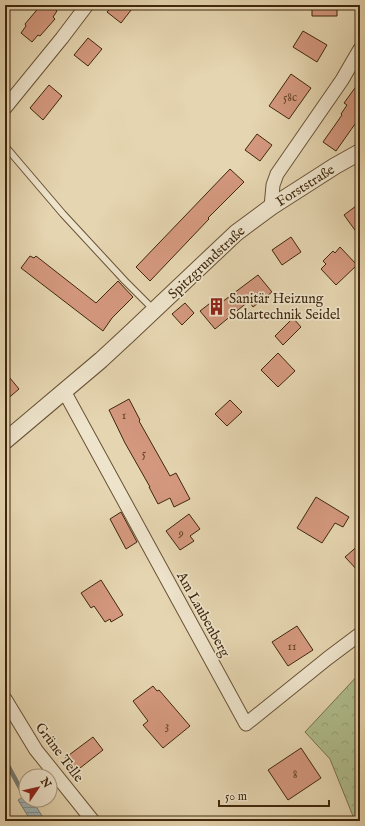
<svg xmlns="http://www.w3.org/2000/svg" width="365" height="826" font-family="'IM FELL English',serif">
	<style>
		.forest { fill: url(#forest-crowns); stroke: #78724d }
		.water { fill: url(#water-rules); stroke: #777c73 }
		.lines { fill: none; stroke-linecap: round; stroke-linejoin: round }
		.stream { stroke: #777c73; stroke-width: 4.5 }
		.building { fill: #d4987e; stroke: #3f270c }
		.service-casing { stroke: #685235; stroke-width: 8 }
		.minor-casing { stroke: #685235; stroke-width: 15 }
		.tertiary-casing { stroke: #685235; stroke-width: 18 }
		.service { stroke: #eee4cc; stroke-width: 6 }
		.minor { stroke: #eee4cc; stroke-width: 13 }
		.tertiary { stroke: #eee4cc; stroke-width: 16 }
		.labels { text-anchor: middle; stroke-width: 3.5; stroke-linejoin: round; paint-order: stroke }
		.number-label { font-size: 12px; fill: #644328 }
		.street-label { font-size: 14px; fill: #3f270c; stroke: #eee4cc }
		.poi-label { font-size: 14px; fill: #3f270c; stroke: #eee4cc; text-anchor: start }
	</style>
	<defs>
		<pattern id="forest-crowns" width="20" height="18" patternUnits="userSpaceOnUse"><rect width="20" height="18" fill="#b0be8e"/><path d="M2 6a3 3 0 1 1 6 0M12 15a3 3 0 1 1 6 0" fill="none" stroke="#98a379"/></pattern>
		<pattern id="water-rules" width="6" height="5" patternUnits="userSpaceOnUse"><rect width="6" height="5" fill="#9cb5b8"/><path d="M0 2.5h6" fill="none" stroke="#819394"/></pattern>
	</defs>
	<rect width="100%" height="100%" fill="#e5d5b0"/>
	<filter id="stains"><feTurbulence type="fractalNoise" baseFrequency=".005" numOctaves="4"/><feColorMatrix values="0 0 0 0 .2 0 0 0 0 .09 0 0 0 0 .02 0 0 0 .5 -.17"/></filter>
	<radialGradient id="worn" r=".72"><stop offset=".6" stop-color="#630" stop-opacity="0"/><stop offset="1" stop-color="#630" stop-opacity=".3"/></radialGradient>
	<path class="forest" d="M360 673V821H355L330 759 305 732Z"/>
	<path class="water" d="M26 795V800H32L44 819 41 821H31L18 800Z"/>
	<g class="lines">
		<path class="stream" d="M5 760 26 799"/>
	</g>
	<path class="building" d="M41 5H50L57 11 53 17 55 19 40 36 38 35 32 42 21 33 26 26 25 24Z
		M113 5H135L121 23 107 12Z
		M312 5H337V16H312Z
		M303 31 327 45 317 62 293 47Z
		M88 38 102 49 88 66 74 55Z
		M291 74 311 88 289 119 269 106Z
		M360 81V128L355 124 336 151 323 142 342 115 341 114 347 105 344 103Z
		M49 85 62 96 43 120 30 108Z
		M257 134 272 145 260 161 245 150Z
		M230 169 244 182 208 218 209 219 150 281 136 267Z
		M360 203V237L344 215Z
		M291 237 301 252 282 265 272 250Z
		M340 247 357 265 336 285 321 269 326 264 323 261 333 251 335 253Z
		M30 256 34 258 36 256 96 303 118 281 133 297 112 318 103 331 21 268Z
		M258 275 272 292 253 307 249 301 215 329 200 311 218 297 222 302Z
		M185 303 194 313 182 325 172 314Z
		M293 318 301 327 283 345 275 336Z
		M278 353 295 371 278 387 261 370Z
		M5 372 19 389 5 401Z
		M129 399 140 420 139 421 170 476 176 473 190 499 174 507 170 498 158 504 149 487H150L125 443 109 410Z
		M230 400 242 412 227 426 215 414Z
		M316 497 349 517 343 527 335 523 322 543 297 528Z
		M121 512 137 542 126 549 110 519Z
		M189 514 200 529 190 536 194 541 180 550 166 531Z
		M360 544V573L345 557Z
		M101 580 123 615 111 622 110 619 105 622 94 606 91 608 81 593Z
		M297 626 313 650 288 666 272 642Z
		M153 686 157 691 159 690 190 726 163 748 143 725 148 721 133 701Z
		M93 737 103 750 75 772 65 758Z
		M301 748 321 778 288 800 268 770Z"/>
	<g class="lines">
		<defs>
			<path id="service" d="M5 146 63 214 125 281 154 310"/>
			<path id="minor" d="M5 108 62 38 87 5
				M271 207 273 185 277 174 342 80 353 61 360 49
				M64 391 246 724 328 658 360 634
				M5 699 36 750 93 821"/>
			<path id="tertiary" d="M5 441 101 360 128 335 236 233 271 207 335 166 360 152"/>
		</defs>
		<use href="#service" class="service-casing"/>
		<use href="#minor" class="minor-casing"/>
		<use href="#tertiary" class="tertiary-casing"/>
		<use href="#service" class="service"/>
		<use href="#minor" class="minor"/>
		<use href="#tertiary" class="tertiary"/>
	</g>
	<defs>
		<symbol id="building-bare" viewBox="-9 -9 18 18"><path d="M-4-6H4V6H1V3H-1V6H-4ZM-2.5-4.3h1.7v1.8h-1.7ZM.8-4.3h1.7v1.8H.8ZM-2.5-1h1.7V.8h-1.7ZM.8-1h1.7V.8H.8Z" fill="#8f2418" stroke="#eee4cc" stroke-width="2.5" paint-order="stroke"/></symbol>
	</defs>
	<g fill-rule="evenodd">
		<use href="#building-bare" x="204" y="294" width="25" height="25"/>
	</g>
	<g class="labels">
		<g class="number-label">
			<text x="290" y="101">58c</text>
			<text x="124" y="419">1</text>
			<text x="144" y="457">5</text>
			<text x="181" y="537">9</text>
			<text x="292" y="650">11</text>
			<text x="167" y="729">3</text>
			<text x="295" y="778">8</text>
		</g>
		<g class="street-label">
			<text transform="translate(305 185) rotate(-32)" y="5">Forststraße</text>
			<text transform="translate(206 262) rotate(-43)" y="5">Spitzgrundstraße</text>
			<text transform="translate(204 614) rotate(61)" y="5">Am Laubenberg</text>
			<text transform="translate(60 752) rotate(53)" y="5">Grüne Telle</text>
		</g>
		<g class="poi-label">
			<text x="229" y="303">Sanitär Heizung<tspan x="229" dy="16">Solartechnik Seidel</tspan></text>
		</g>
	</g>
	<rect width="365" height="826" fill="none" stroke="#e5d5b0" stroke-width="20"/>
	<rect x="6" y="6" width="353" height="814" fill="none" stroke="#3f270c" stroke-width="2"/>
	<rect x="10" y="10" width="345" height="806" fill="none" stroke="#3f270c"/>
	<g transform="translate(38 788) rotate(56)"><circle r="19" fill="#eee4cc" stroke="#a8987f"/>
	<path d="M0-3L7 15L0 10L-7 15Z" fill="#8f2418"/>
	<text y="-6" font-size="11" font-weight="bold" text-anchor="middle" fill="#3f270c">N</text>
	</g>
	<path d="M219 800v6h110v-6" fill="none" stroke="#3f270c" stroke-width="2"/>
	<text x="225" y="800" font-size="12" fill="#3f270c" stroke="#eee4cc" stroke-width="3" paint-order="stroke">50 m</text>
	<rect width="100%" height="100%" filter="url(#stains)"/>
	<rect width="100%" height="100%" fill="url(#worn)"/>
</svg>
